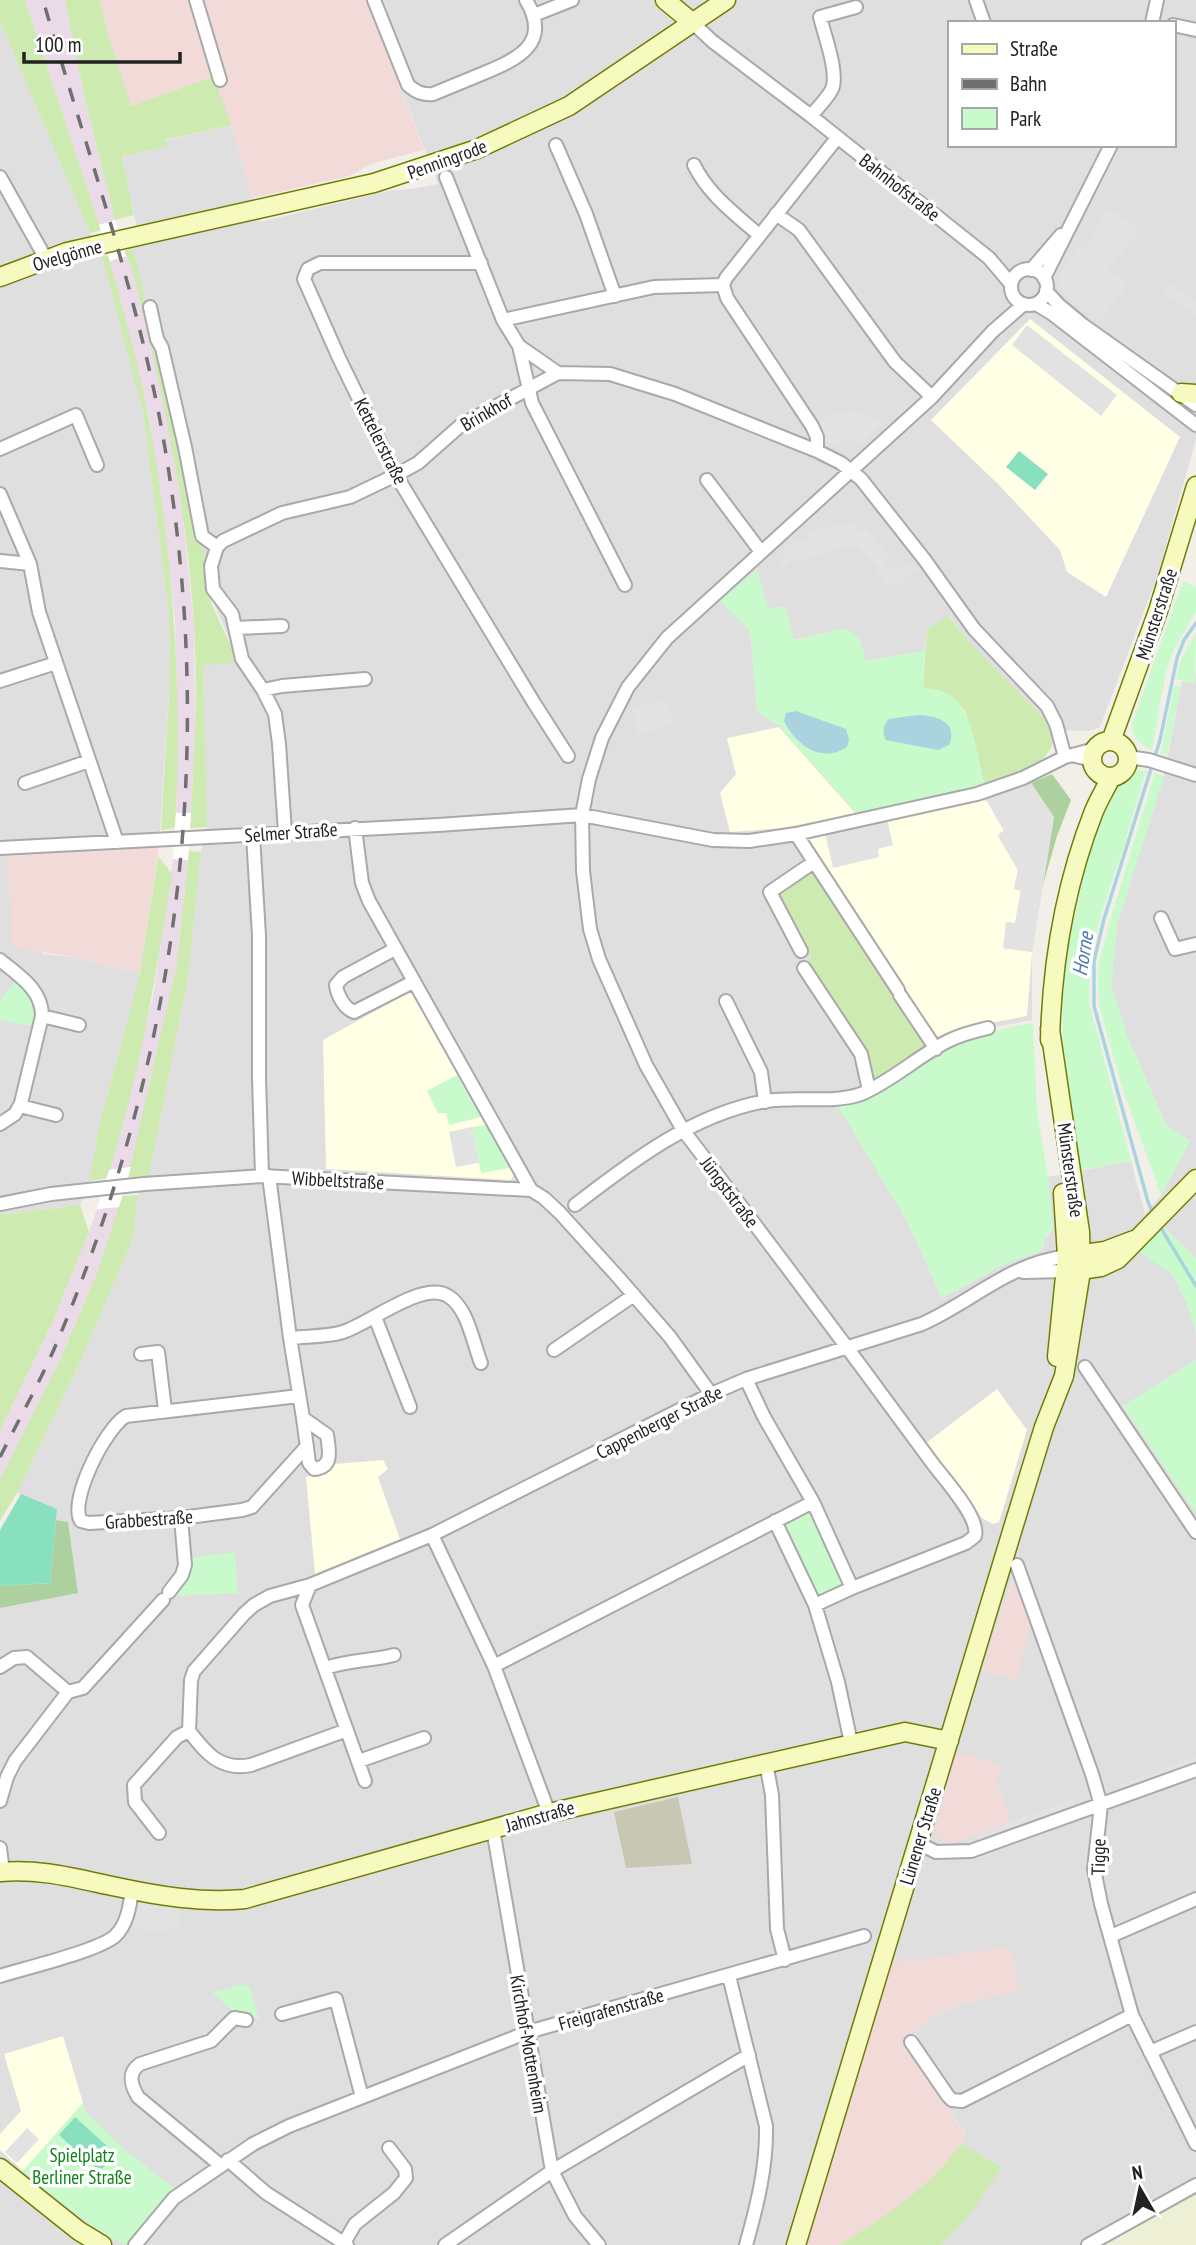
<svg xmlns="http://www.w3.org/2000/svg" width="1196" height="2245" font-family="'PT Sans Narrow',sans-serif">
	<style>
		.residential { fill: #e0dfdf; fill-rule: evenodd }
		.commercial { fill: #f2dad9 }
		.industrial { fill: #ebdbe8 }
		.education { fill: #ffffe5 }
		.construction { fill: #c7c7b4 }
		.farmland { fill: #eef0d5 }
		.grass { fill: #cdebb0 }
		.forest { fill: #add19e }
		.park { fill: #c8facc }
		.pitch { fill: #88e0be }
		.parking { fill: #e2e2e2 }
		.water { fill: #aad3df }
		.pier { fill: #fff }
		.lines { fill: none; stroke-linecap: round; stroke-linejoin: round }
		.stream { stroke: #aad3df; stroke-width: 3.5 }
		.street-casing { stroke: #a9a9a9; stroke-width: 16 }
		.secondary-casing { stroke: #707d05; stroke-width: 21 }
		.street { stroke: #fff; stroke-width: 12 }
		.secondary { stroke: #f7fabf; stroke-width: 18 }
		.rail { stroke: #707070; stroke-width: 3.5; stroke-dasharray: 14 14; stroke-linecap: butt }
		.labels { text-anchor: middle; stroke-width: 7; stroke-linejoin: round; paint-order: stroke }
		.street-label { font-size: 19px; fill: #222; stroke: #fff }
		.park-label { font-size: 19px; fill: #0c8416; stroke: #fff }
		.water-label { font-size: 21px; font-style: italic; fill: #4a7aab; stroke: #fff }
	</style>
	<rect width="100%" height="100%" fill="#f2efe9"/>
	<path class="residential" d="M366 0H1196V439L1158 574 1100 727 1089 731 1055 730 964 636 949 616 927 629 925 651 865 661 860 639 843 629 793 640 768 610 757 570 741 584 750 631 757 711 779 726 976 788 1003 781 1025 772 1054 817 1032 952V1020L979 1030 947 1042 779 901 811 957 806 961 863 1053 874 1095 861 1101 838 1105 907 1221 942 1298 1006 1263 1043 1250 1044 1240 1053 1229 1048 1177 1131 1161 1145 1214 1161 1195 1190 1141 1169 1127 1164 1121 1126 1033 1111 986 1117 924 1164 776 1182 681 1195 683 1196 666V1259L1164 1227 1139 1251 1173 1275 1187 1304 1196 1333V1360L1123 1406 1196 1513V2193L1103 2245H942L1002 2167 961 2144 966 2135 903 2039 937 2014 961 2005 1019 1988 892 1964 802 2245H0V1608L78 1592 68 1522 56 1520 57 1509 17 1493 81 1360 133 1238 138 1195 149 1176 188 977 201 852 207 827 203 666 239 661 207 588 204 570 207 557 195 540 175 425 133 248 136 223 122 156 165 147 164 141 231 125 260 222 393 190 411 189 438 184ZM949 23H1173V145H949ZM1013 1578 1016 1679 982 1671ZM957 1754 1000 1765 996 1782 1010 1821Z
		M0 21 90 233 102 256 137 382 143 411 169 614 170 678 159 846 8 856 43 954 79 958 140 973 99 1127 89 1181 80 1205 0 1215Z"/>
	<path class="commercial" d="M100 0H366L424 150 374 163 349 176 253 198 231 125 214 76 131 106 108 34Z
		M159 846 140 973 79 958 12 947 8 856Z
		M1014 1576 1032 1621 1016 1680 982 1671Z
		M957 1753 1001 1765 996 1782 1010 1821 952 1844 942 1841 936 1832V1824Z
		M1010 1947 1020 1988 961 2005 937 2014 903 2039 966 2136 954 2154 923 2187 885 2217 839 2245H802L892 1963Z"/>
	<path class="industrial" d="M25 0H65L86 104 115 220 99 225Z
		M126 256 131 265 145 319 168 422 183 517 194 626 195 738 191 813H176L178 729 175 618 162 507 149 418 110 261Z
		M173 859 188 860 177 963 131 1167 109 1170 133 1082 154 991Z
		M119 1207 97 1273 60 1360 0 1479V1431L53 1321 89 1232 97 1209Z"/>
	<path class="education" d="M1030 319 1180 437 1106 597 1067 572 1060 550 997 483 931 420Z
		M779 727 856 814 782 828 730 832 720 793 736 774 727 738Z
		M974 798 987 801 1004 831 998 836 1018 870 1014 889 1021 890 1015 923 1006 922 1004 948 1032 952 1027 1016 980 1025 937 1040 805 838Z
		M411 991 514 1174 511 1180 326 1169 323 1040Z
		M997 1389 1027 1430 999 1522 993 1524 982 1518 926 1443Z
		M383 1460 388 1469 378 1477 400 1539 315 1574 306 1477 327 1473 335 1464Z
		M63 2036 83 2103 23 2171 0 2150V2134L21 2111 4 2054Z"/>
	<path class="construction" d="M678 1797 692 1864 626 1868 614 1812Z"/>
	<path class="farmland" d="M1196 2193V2245H1103Z"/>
	<path class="grass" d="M0 0H25L101 230 90 233 0 21Z
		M65 0H100L108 34 131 106 214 76 231 125 165 140 166 147 122 156 134 215 115 220 86 104Z
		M133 248 175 425 195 540C214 557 201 564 206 585 212 611 228 637 239 662L203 666 207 827 190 828C194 761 198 693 194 626 187 504 161 384 131 265L124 251Z
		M108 255C123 309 139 364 149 420 173 554 183 691 175 828L161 830 170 678 169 614 143 411 102 256Z
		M948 616 964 636 1055 730C1055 766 1013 776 985 786L965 710 923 687 927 629Z
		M189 851 201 852 188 977 149 1176 128 1177 177 963Z
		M158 856 172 874C156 977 139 1079 107 1178L89 1181 99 1127 140 973Z
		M814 862 936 1049 871 1084 863 1053 806 961 811 957 779 900 781 888Z
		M138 1195 133 1238 81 1360 17 1493 0 1521V1479L60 1360 97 1273 122 1196Z
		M80 1205 89 1232 53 1321 0 1431V1215Z
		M961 2144 1002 2167 972 2212 942 2245H839C885 2217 929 2188 961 2144Z"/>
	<path class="forest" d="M1052 774 1071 800 1057 836 1043 885 1054 817 1031 783Z
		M56 1520 68 1522 78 1593 0 1608V1586L50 1583Z"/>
	<path class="park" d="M757 569 768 609 785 606 794 640 843 629C861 632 862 645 866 661L925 651 923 687C934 689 945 690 954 698 973 714 978 761 985 786L857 814 779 726 757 711 750 631 720 601Z
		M1183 581 1196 587V612L1173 651 1165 676 1152 750C1140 744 1132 738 1132 724Z
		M1196 633 1195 683 1176 679 1181 659Z
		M1174 686H1181L1167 755 1161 754Z
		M1134 770 1146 771C1138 797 1131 823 1123 849 1106 901 1085 950 1090 1006L1131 1161 1076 1171 1063 1052 1062 984 1066 954 1091 845 1108 791 1115 782Z
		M1155 773 1164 776 1117 924 1111 986 1126 1033 1164 1121 1169 1127 1190 1141 1161 1195 1122 1087 1099 1005 1098 985 1099 962 1110 921Z
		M15 982C34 996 39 1002 34 1026L0 1020V1000Z
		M1033 1023 1037 1110 1048 1177 1053 1229C1045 1234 1044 1241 1043 1250L1006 1263 942 1298 907 1221 837 1105 861 1101 874 1095C901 1081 924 1063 950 1049 976 1035 1004 1027 1033 1023Z
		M457 1075 481 1117 449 1125 446 1113H438L427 1091Z
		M487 1125 509 1168 481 1173 472 1127Z
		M1164 1227 1196 1259V1333L1187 1304 1173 1275 1138 1251Z
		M1196 1360V1513L1123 1406Z
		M811 1509 845 1586 818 1598 781 1523Z
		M235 1552 238 1593 174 1596 185 1578 189 1558Z
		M242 1984 250 1987 259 2019 236 2014 213 1993Z
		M83 2103 85 2111 125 2150 175 2189 127 2244C108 2242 40 2186 23 2171Z"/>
	<path class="pitch" d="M1019 451 1048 474 1035 490 1006 467Z
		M21 1494 57 1509 50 1583 0 1586V1530Z
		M75 2117 116 2154 99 2172 59 2135Z"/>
	<path class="parking" d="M1108 208 1140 231 1108 269 1128 284 1098 323 1072 301 1056 280 1079 246 1085 250Z
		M1168 282 1196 301V316L1162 291Z
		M1027 325 1117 395 1101 416 1012 345Z
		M852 411 866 414 884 423 861 443 846 440 835 446 826 441 817 422 836 413Z
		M857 521 859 532 866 528 890 556 884 562 891 569 900 570 914 562 918 569 904 577 902 583 886 586 877 574H873L879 568 856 545 788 563 784 569 780 568 786 544 809 539 808 532Z
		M668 700 674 725 637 734 632 708Z
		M1031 783 1054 817 1032 952 1003 948 1006 922 1015 923 1021 891 1014 889 1018 870 998 835 1004 830 987 801Z
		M887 819 893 845 878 849 879 857 833 868 825 833Z
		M472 1127 479 1163 456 1167 449 1132Z
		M1196 1757V1765L1121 1791 1119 1785Z
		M1073 1799 1076 1808 980 1842 977 1834Z
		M137 1901 180 1908 177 1927 162 1931 131 1928Z
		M27 2128 39 2139 17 2163 5 2152Z"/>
	<path class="water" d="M796 711 846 729 849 739 847 747C821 764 796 745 784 721L786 713Z
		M917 715C936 715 959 722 949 745L938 750 886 740C882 732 883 725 889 719Z"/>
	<path class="pier" d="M115 220 126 256 110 261 99 225Z
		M176 813H191L188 860 173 859Z
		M131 1167 119 1207 97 1209 109 1170Z"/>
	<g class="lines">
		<path class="stream" d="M1154 1215 1148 1202 1094 1006V961L1104 919 1160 740 1177 658 1184 640 1196 623
			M1159 1225 1196 1286"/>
		<defs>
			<path id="street" d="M196 0 220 80
				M374 0 408 85C416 92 422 95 433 94 450 87 467 80 484 73 518 59 552 43 526 0
				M976 0 984 23
				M534 15 572 0
				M693 23 712 41 811 116 989 258 1011 284
				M1152 23 1157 0
				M1173 25 1196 30
				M811 116C818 107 827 99 832 89 839 73 824 34 820 17L856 7
				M556 145 586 214 615 296
				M694 165C708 194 735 214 759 235
				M0 177 46 259
				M446 177 503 320 519 346 532 403 625 585
				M776 214 799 230 895 362 932 397
				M481 263H320L308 269 304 279 339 358 396 475 534 703 568 756
				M1011 287a18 18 0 1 1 36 0a18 18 0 1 1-36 0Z
				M1031 270 1061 235
				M1044 278 1111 145
				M723 285 727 298 812 426 817 437V451
				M723 285 726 278 837 138
				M1046 291 1059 305 1083 325 1196 405
				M1036 304 1051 313 1196 425
				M150 307 157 339 162 348 185 447 202 536 217 547
				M503 320 654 287 723 285
				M519 346 558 373
				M0 449 76 415 97 465
				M707 480 761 552
				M0 494 30 564 39 612 117 842
				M0 561 30 564
				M236 628 282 626
				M0 681 56 663
				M263 690 282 686 365 679
				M1072 755 1092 760
				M1128 757 1149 760 1196 775
				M25 783 89 761
				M355 828 362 883 369 901 531 1190 544 1198 560 1213 618 1277 670 1337 711 1394
				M285 832 279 744 275 714 263 690 242 659 232 614 213 589 211 566 217 547 223 541 282 513 350 497 396 475 418 463 461 425 558 373 610 374 675 394 817 451 841 463 861 479 924 559 974 629 1047 706 1056 724 1065 757
				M796 834 898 990
				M253 835 259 936V1078L262 1176
				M0 848 438 825 582 815 713 840 749 841 796 834 977 794 1023 778 1065 757 1095 749
				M1161 918 1175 949 1196 944
				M395 949 343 977 336 985C337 995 344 1008 354 1012L413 982
				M801 951 770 892 814 862
				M0 960C19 976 42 989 42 1016L21 1103 15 1114 0 1124
				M804 968 861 1054 869 1090
				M900 995 936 1049
				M726 1001 761 1072 765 1102
				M42 1016 79 1025
				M20 1106 56 1115
				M269 1176 290 1338 303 1418 327 1435C329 1450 334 1467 314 1469L309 1463 303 1418
				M0 1204 51 1194 144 1184 262 1176 531 1190
				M575 1205C632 1161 693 1114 766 1101 796 1096 833 1104 861 1094 892 1081 918 1056 948 1041 960 1035 975 1031 988 1028
				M1023 1272 1066 1271
				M375 1317 410 1407
				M290 1338C307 1336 327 1337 343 1332 369 1324 423 1280 448 1296 468 1308 473 1343 481 1363
				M554 1350 634 1295
				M141 1354 158 1352 165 1410
				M1085 1367 1196 1532
				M746 1379 764 1417 813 1502 852 1588 815 1605 775 1521
				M299 1396 126 1416C106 1427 68 1501 81 1521L89 1523 181 1518 242 1510 252 1507 307 1446
				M432 1535 494 1666 549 1813
				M1017 1565 1092 1774 1101 1805 1094 1869 1101 1904 1132 2015 1196 2144
				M310 1585 302 1605 365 1781
				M852 1588 966 1543 975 1536C980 1518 945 1480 933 1464 851 1352 768 1241 683 1130L646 1065 599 959 590 929 583 871 582 815 589 779 602 738 628 687 667 638 932 397 993 331 1024 304
				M169 1592 182 1575 185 1565 181 1518
				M815 1605 838 1682 851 1743
				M494 1666 813 1502
				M0 1667 14 1658 27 1657 68 1692
				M326 1668C348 1660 371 1661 394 1655
				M347 1730 251 1765C220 1771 206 1753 189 1731L191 1680 194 1671 244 1614 254 1605 270 1596 310 1585 432 1535 711 1394 746 1379 922 1324C975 1300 1006 1265 1067 1256
				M359 1761 424 1738
				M766 1763 772 1795 777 1929 785 1960
				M0 1801 7 1777 15 1761 68 1692 83 1688 163 1600
				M493 1829 552 2171 575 2216 599 2245
				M159 1833 135 1802 134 1785 177 1737 189 1731
				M918 1843 936 1852 971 1851 1196 1770
				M0 1848 3 1872
				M1111 1936 1196 1899
				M0 1976C25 1968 98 1951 115 1936 127 1925 130 1906 132 1890
				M729 1976 766 2126C767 2166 757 2206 746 2245
				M282 2014 336 1999 362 2097
				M911 2042 948 2096 952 2100 962 2101 1132 2015
				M1150 2052 1196 2032
				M228 2160 266 2193 347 2245
				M220 2165 138 2097C131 2085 127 2073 140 2064L211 2041 234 2018 246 2020
				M344 2243 355 2224 394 2193 406 2178 405 2169 389 2148
				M135 2245 174 2198 253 2144 289 2126 528 2032 864 1936
				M445 2245 552 2171 749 2055
				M1088 2245 1196 2185"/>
			<path id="secondary" d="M665 0 693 23
				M0 277 67 252 374 183 477 149 569 106 726 0
				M1181 393 1196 394
				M1111 741 1158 611 1196 486
				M1092 759a18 18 0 1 1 36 0a18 18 0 1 1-36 0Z
				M1050 1040C1052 961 1065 885 1094 811 1099 799 1106 788 1111 777
				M1070 1256 1105 1251 1134 1240
				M1073 1271 1101 1267 1118 1259 1196 1179
				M1057 1357 1067 1256 1063 1193
				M0 1872C40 1868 78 1879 117 1887 159 1896 201 1903 245 1899L549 1813 905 1732 949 1741
				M0 2168 79 2231 102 2245
				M796 2245 1013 1528 1044 1427 1064 1376 1081 1271 1080 1232 1050 1029"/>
		</defs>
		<use href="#street" class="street-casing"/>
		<use href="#secondary" class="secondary-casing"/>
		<use href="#street" class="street"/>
		<use href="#secondary" class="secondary"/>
		<path class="rail" d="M0 1457C20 1417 43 1377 60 1335 183 1041 219 729 159 415 131 274 83 138 43 0"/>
	</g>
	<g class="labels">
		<g class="street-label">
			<text transform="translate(447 159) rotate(-20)" y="7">Penningrode</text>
			<text transform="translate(900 187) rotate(38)" y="7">Bahnhofstraße</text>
			<text transform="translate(67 255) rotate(-16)" y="7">Ovelgönne</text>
			<text transform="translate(486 412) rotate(-30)" y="7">Brinkhof</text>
			<text transform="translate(381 441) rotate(63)" y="7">Kettelerstraße</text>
			<text transform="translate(1156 614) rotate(-72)" y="7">Münsterstraße</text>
			<text transform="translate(291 832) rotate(-4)" y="7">Selmer Straße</text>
			<text transform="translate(1071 1170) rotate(82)" y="7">Münsterstraße</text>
			<text transform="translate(338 1180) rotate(3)" y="7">Wibbeltstraße</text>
			<text transform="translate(730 1192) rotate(53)" y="7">Jüngststraße</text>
			<text transform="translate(659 1422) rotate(-27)" y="7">Cappenberger Straße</text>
			<text transform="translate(149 1519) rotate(-4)" y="7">Grabbestraße</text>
			<text transform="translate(540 1816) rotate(-16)" y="7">Jahnstraße</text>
			<text transform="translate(920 1836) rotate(-73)" y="7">Lünener Straße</text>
			<text transform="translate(1098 1857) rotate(-89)" y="7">Tigge</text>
			<text transform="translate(611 2009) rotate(-16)" y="7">Freigrafenstraße</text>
			<text transform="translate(529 2044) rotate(80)" y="7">Kirchhof-Mottenheim</text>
		</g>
		<g class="park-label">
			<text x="82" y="2162">Spielplatz<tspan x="82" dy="22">Berliner Straße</tspan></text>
		</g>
		<g class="water-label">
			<text transform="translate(1083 954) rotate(-81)" y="7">Horne</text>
		</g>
	</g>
	<rect x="948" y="21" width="228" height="126" fill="#ffffff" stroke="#a7a7a7" stroke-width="2"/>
	<rect x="962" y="44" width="35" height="10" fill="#f7fabf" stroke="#a7a7a7" stroke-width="2"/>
	<text x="1010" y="56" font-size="21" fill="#222222">Straße</text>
	<rect x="962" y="79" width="35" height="10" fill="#707070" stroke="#a7a7a7" stroke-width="2"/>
	<text x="1010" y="91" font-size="21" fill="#222222">Bahn</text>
	<rect x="962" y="108" width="35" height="21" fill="#c8facc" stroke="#a7a7a7" stroke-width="2"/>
	<text x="1010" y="126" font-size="21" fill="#222222">Park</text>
	<g transform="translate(1140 2189) rotate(351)" stroke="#ffffff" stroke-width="5" paint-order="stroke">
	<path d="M0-5L12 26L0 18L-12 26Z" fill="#222222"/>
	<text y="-10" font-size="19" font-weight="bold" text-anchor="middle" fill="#222222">N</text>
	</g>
	<path d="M24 52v10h156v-10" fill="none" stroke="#222222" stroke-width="3.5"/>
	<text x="35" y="52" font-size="21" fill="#222222" stroke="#ffffff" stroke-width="5" paint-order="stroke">100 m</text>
</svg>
